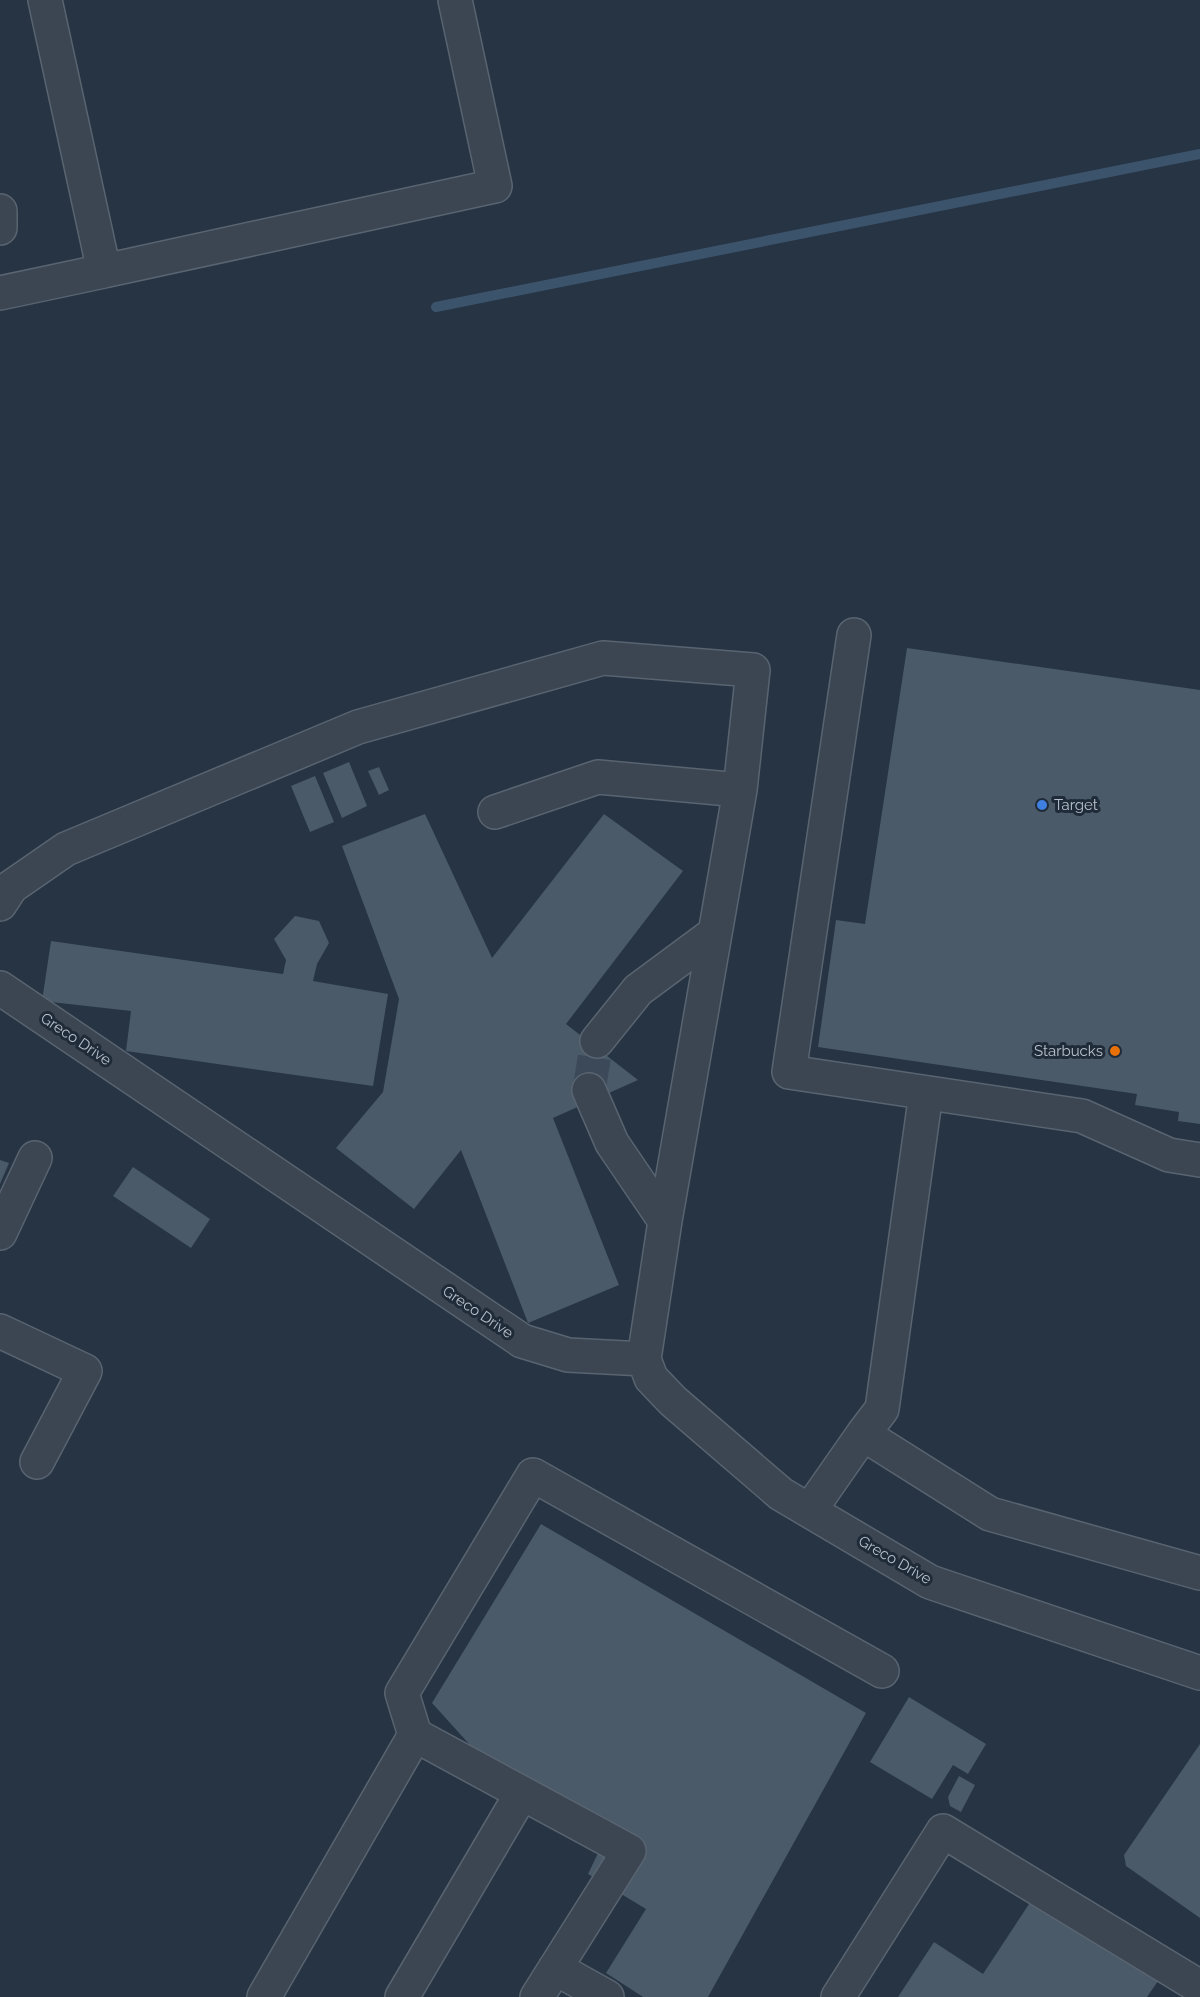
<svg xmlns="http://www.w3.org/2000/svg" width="1200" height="1997" font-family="Raleway,sans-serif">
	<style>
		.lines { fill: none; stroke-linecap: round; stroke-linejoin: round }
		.stream { stroke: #3c536c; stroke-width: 10 }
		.building { fill: #4a5a69 }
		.minor-tunnel { stroke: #3c4958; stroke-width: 33; stroke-dasharray: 33 16; stroke-linecap: butt }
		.minor-casing { stroke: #596470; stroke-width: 36 }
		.minor { stroke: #3b4652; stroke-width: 33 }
		.shop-dot { fill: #3f7fe0; stroke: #1f2b38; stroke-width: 2 }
		.food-dot { fill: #e8710a; stroke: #1f2b38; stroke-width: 2 }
		.labels { text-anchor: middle; stroke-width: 6; stroke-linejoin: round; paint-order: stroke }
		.poi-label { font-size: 15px; fill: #b8c1cc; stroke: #1f2b38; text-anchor: start }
		.street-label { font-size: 15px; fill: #b8c1cc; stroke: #1f2b38 }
	</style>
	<rect width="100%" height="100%" fill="#263443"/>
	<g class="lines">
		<path class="stream" d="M436 307 1200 154"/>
	</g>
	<path class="building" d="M907 648 1200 690V1124L1178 1121 1179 1112 1135 1105 1137 1094 818 1047 836 920 865 924Z
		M349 762 367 806 342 818 323 773Z
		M379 767 389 790 379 795 368 771Z
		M315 776 334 822 310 832 291 786Z
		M425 814 492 958 604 814 683 871 566 1024 638 1080 553 1118 619 1285 528 1323 461 1150 414 1209 336 1148 383 1092 399 999 342 846Z
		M295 916 319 921 329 943 317 964 313 981 388 994 373 1086 126 1051 131 1011 42 1001 51 941 283 974 286 960 274 939Z
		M0 1160 9 1163 0 1184Z
		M133 1167 210 1219 191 1248 113 1196Z
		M541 1524 866 1713 708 1997H643L606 1973 646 1909 588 1874 610 1828 470 1745 432 1703Z
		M909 1697 986 1744 968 1774 953 1765 932 1799 870 1762Z
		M1200 1744V1918L1126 1866 1124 1855Z
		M959 1776 975 1785 961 1812 950 1806 948 1797Z
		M1033 1898 1158 1981 1147 1997H898L934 1942 983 1974Z"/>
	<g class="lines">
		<path class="minor-tunnel" d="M589 1090 597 1041"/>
		<defs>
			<path id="minor" d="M45 0 104 271 495 186 455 0
				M0 211V228
				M0 293 104 271
				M854 635 789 1072 1082 1116 1169 1155 1200 1160
				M495 812 598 777 740 790 665 1221 644 1359
				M0 904 11 887 66 849 358 727 603 658 753 670 740 790
				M0 988 522 1341 568 1355 644 1359 651 1378 673 1401 781 1494 930 1582 1200 1673
				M597 1041 638 990 715 933
				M589 1090 612 1143 665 1221
				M0 1233 35 1158
				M0 1331 85 1371 37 1462
				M863 1434 882 1409 926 1093
				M810 1510 863 1434 990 1514 1200 1573
				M415 1735 402 1693 533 1475 882 1671
				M555 1968 607 1997
				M264 1997 415 1735 629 1851 537 1997
				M402 1997 522 1793
				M838 1997 943 1831 1200 1987"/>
		</defs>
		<use href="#minor" class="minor-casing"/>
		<use href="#minor" class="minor"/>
	</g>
	<circle class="shop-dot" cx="1042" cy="805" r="6"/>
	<circle class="food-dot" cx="1115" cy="1051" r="6"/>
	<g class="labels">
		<g class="poi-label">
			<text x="1054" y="810">Target</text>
			<text x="1103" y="1056" text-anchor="end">Starbucks</text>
		</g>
		<g class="street-label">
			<text transform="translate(76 1039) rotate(34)" y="5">Greco Drive</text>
			<text transform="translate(478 1312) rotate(34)" y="5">Greco Drive</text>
			<text transform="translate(895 1560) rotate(30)" y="5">Greco Drive</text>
		</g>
	</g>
</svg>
